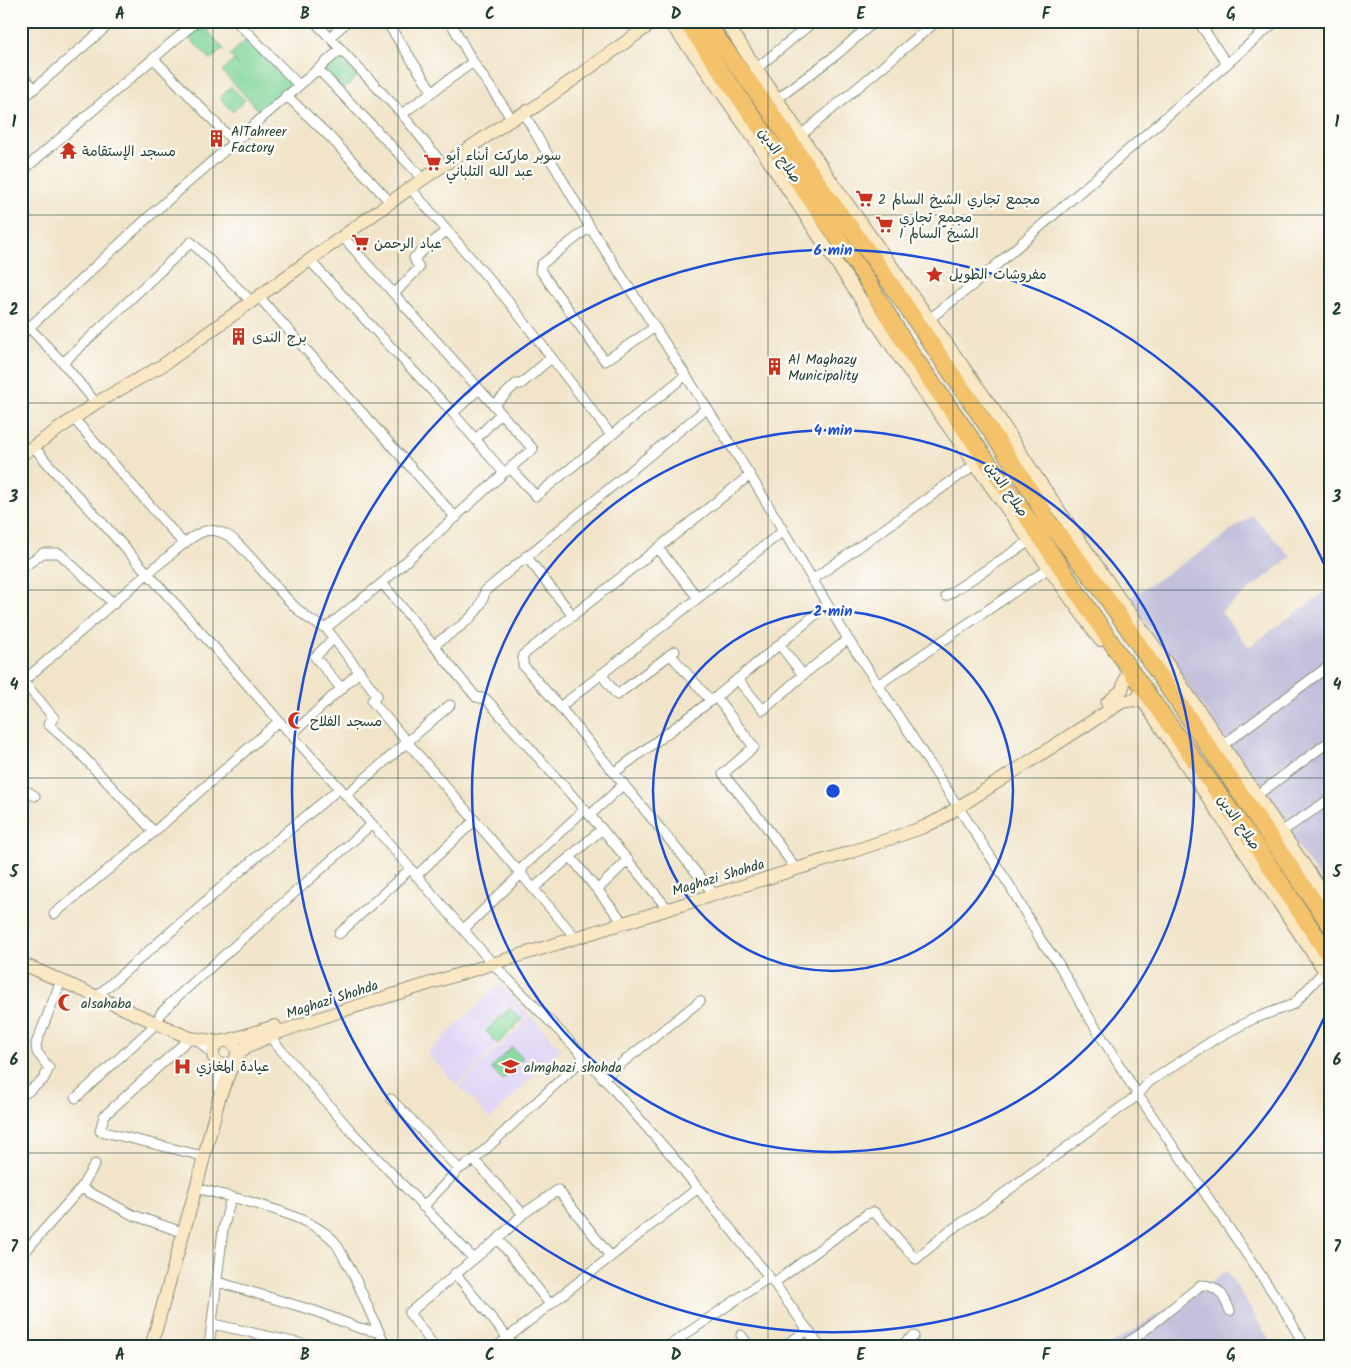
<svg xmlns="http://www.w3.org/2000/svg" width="1351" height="1368" font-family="Kalam,'Playpen Sans Arabic',sans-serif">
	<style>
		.built { fill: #dfd4f5 }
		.industrial { fill: #c3c0db }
		.garden { fill: #7dd498; stroke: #4e8866 }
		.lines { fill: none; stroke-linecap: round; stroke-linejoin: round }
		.street-casing { stroke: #88907e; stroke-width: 11 }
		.secondary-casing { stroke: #88907e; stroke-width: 14 }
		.highway-casing { stroke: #88907e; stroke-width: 18 }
		.street { stroke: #fff; stroke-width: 9 }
		.secondary { stroke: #fae7c3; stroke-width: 12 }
		.highway { stroke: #f3c26a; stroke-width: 16 }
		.grid { fill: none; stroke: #1f3d34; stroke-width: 1; stroke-opacity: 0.55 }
		.ring { fill: none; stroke: #1d4ed8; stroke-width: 2.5 }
		.labels { text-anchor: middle; stroke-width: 5; stroke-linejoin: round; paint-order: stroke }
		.poi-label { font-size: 14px; fill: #1f3d34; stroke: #fdfcf7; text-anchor: start }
		.street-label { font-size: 14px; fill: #1f3d34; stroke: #fdfcf7 }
		.centre { fill: #1d4ed8; stroke: #fdfcf7; stroke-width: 2.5 }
		.ring-label { font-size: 15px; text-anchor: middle; font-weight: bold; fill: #1d4ed8; stroke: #fdfcf7; stroke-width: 5; stroke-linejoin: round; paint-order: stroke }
		.neatline { fill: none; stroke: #1f3d34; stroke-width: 2 }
		.grid-label { font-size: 16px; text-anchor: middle; font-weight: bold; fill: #1f3d34 }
	</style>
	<rect width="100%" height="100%" fill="#fdfcf7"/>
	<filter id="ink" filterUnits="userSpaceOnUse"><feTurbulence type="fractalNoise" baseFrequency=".02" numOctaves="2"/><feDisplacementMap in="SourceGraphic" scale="10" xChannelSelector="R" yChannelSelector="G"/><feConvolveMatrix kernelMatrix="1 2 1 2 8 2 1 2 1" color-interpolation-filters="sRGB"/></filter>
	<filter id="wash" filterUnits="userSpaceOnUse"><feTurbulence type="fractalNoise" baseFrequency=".0096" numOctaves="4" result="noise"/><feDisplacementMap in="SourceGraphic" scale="20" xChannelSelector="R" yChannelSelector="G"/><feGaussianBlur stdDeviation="1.12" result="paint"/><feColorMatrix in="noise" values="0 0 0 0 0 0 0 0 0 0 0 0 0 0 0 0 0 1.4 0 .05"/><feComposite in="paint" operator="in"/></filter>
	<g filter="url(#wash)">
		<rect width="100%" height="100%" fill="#f1e4c9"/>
		<path class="built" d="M500 983 529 1014 457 1085 427 1054Z
			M531 1016 561 1049 490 1119 459 1086Z"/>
		<path class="industrial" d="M1252 515 1291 557 1221 612 1249 647 1330 588V894L1129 598 1213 544Z
			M1227 1271 1274 1347H1107Z"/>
		<path class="garden" d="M201 22 225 51 222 49 211 60 191 40 188 33Z
			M247 39 291 83 260 112 222 71 234 60 239 65 230 55Z
			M339 58 357 77 343 90 325 71Z
			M231 86 245 100 233 112 220 98Z
			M510 1008 522 1020 498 1044 486 1031Z
			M512 1047 523 1058 502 1080 491 1068Z"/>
	</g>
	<g filter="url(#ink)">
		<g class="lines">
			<defs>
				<path id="street" d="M236 21 298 84
					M314 21 402 114 444 166
					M386 21 432 91
					M450 21 473 62 512 119
					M1198 21 1227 64
					M330 37 348 21
					M154 59 234 142
					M757 68 814 21
					M318 69 423 179
					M21 75 34 88
					M286 95 331 138 391 203
					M777 99 836 55 875 21
					M21 100 113 21
					M523 112 590 227 750 475 848 639 1010 886 1042 942 1057 961 1084 1009 1138 1095 1282 1306 1305 1347
					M402 114 473 62
					M801 135 937 21
					M21 172 197 21
					M411 189 508 301 611 435
					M590 227 542 264 540 270 605 361 655 327
					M343 237 533 449 504 473 382 583 326 628 377 695 372 701 575 937
					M310 261 453 413 504 473
					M394 294 419 268 414 258 446 231
					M259 297 456 518
					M21 319 63 363 96 403
					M928 320 978 281 1276 21
					M21 335 153 213 341 49
					M63 363 191 242 252 302
					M494 405 516 384H521L551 358
					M453 413 479 389
					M74 419 184 544
					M476 439 501 413
					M34 447C57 476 83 501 108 529 165 593 223 656 279 721
					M510 468 536 496 686 375
					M658 548 698 598
					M526 556 573 616
					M21 569 43 553H59L114 604
					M812 580 976 464
					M382 583 476 697 486 699 602 829 667 908
					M946 596 1030 541
					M334 638 315 657 342 689
					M780 645 803 675
					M433 646C453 630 481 618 485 591L707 408
					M670 654 710 700
					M601 674 617 695 675 651
					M737 679 763 710 803 675 848 639
					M21 683C67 644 112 603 159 564 173 554 189 536 205 531 215 528 230 535 236 542 261 565 295 618 326 628
					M21 683 28 687 54 718 48 724 76 749 154 832
					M878 685 1049 568
					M716 697 754 747 723 774 765 825 795 868
					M560 707 523 665V655L750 475
					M292 734 360 671
					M1223 745 1330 665
					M615 772 716 697 827 605
					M21 788 35 796
					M346 795 450 705
					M1256 796 1330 741
					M590 815 624 784
					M1281 832 1330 799
					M570 856 623 922
					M416 876 474 821
					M534 888 602 829
					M598 889 628 860
					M714 894 560 707 783 531
					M54 914 154 832 279 721 372 824 492 963 585 1057 672 1156 774 1283 820 1347
					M464 929 522 873 523 867 585 809
					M339 934 410 869
					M97 996 260 854 340 788
					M269 1036 351 1131 473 1258
					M190 1038 104 1116 100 1131 203 1156
					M198 1040 213 1055
					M219 1063V1092
					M603 1078 700 1001
					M21 1093H26L43 1080 49 1068 37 1052 36 1044 61 981
					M76 1098 157 1023 161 1013 177 997 372 824
					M391 1099 459 1169
					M474 1160 523 1214
					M81 1188 133 1215 182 1232
					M196 1188C233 1198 308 1213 334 1241 339 1247 342 1255 346 1261 362 1288 371 1319 387 1347
					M423 1207 459 1169 474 1160 585 1057
					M498 1239 549 1303
					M21 1256 81 1188 95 1164
					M455 1273 515 1347
					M218 1282 315 1311 359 1328 378 1332
					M774 1283 867 1214 874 1212 916 1259 949 1231 980 1211 1138 1095 1149 1082 1215 1039 1253 1019 1294 1004 1324 971
					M213 1324 316 1347
					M741 1335 750 1347
					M209 1347 223 1230 231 1197
					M435 1347 409 1313 498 1239 523 1214 558 1190 610 1256
					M496 1347 698 1188
					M667 1347 768 1278
					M782 1347 808 1330
					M899 1347 914 1336
					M1120 1347 1139 1335 1201 1285C1219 1285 1224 1296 1230 1311"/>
				<path id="secondary" d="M668 21 698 59 755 140 899 357 1100 640
					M725 21 832 182 994 410 1031 469 1119 598 1162 656 1330 903
					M21 455 96 403 163 365 423 179 512 119 532 109 655 21
					M1139 695 1330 979
					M1107 703 1122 690 1126 676
					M21 963 190 1038 220 1042
					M213 1053a12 12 0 1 1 24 0a12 12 0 1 1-24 0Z
					M227 1041 275 1026
					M151 1347 196 1188 219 1098 235 1059 246 1047 277 1033 338 1012 851 852 924 827 940 819 1122 702 1133 700 1144 702"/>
				<path id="highway" d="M686 21 863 274 911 353 1033 526 1121 657 1259 850 1330 957
					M705 21 770 111 829 199 873 258 1022 477 1049 522 1100 588 1330 925"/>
			</defs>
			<use href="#street" class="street-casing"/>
			<use href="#secondary" class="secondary-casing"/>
			<use href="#highway" class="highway-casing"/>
			<use href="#street" class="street"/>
			<use href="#secondary" class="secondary"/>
			<use href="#highway" class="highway"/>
		</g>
	</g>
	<path class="grid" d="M213 21V1347M398 21V1347M583 21V1347M768 21V1347M953 21V1347M1138 21V1347M21 215H1330M21 403H1330M21 590H1330M21 778H1330M21 965H1330M21 1153H1330"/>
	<g class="ring">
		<circle cx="833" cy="791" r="180"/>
		<circle cx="833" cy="791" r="361"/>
		<path d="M1329 1007A541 541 0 1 1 1329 575"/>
	</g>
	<defs>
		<symbol id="building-bare" viewBox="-9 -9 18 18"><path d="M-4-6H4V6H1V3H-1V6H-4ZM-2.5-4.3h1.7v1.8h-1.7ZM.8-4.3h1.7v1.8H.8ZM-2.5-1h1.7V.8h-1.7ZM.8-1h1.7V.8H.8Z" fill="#c8321e" stroke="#fdfcf7" stroke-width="2.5" paint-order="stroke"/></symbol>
		<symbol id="temple-bare" viewBox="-9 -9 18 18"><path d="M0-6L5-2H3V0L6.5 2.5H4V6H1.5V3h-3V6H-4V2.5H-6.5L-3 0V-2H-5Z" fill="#c8321e" stroke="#fdfcf7" stroke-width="2.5" paint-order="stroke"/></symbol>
		<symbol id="supermarket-bare" viewBox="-9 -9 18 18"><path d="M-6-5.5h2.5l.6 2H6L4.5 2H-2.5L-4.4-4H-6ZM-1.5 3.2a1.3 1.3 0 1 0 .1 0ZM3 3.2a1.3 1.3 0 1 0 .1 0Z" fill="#c8321e" stroke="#fdfcf7" stroke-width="2.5" paint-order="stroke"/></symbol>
		<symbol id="sight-bare" viewBox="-9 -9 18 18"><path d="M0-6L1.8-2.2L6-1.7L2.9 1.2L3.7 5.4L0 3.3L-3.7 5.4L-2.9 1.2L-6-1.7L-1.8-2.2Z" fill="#c8321e" stroke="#fdfcf7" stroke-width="2.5" paint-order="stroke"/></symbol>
		<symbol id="mosque-bare" viewBox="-9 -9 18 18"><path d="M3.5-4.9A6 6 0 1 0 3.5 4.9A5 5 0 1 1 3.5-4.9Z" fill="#c8321e" stroke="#fdfcf7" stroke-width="2.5" paint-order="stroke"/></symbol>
		<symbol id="hospital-bare" viewBox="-9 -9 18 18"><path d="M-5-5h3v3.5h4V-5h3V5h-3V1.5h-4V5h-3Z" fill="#c8321e" stroke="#fdfcf7" stroke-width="2.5" paint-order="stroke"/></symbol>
		<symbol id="school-bare" viewBox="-9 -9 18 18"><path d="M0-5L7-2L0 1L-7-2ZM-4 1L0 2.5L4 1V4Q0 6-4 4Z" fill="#c8321e" stroke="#fdfcf7" stroke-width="2.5" paint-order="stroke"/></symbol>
	</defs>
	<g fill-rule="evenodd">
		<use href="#building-bare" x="204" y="126" width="25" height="25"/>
		<use href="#temple-bare" x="56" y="138" width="25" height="25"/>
		<use href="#supermarket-bare" x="420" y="150" width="25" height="25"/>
		<use href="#supermarket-bare" x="852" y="186" width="25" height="25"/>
		<use href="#supermarket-bare" x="872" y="212" width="25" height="25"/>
		<use href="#supermarket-bare" x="348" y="230" width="25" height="25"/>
		<use href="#sight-bare" x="922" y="262" width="25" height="25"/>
		<use href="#building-bare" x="226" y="324" width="25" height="25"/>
		<use href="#building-bare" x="762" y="354" width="25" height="25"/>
		<use href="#mosque-bare" x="284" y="708" width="25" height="25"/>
		<use href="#mosque-bare" x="54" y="990" width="25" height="25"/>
		<use href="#hospital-bare" x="170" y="1054" width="25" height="25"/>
		<use href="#school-bare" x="498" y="1054" width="25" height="25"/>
	</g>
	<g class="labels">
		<g class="poi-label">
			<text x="231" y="136">AlTahreer<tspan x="231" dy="16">Factory</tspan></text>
			<text x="82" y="156">مسجد الإستقامة</text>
			<text x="446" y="160">سوبر ماركت أبناء أبو<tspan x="446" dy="16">عبد الله التلباني</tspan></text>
			<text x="878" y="204">مجمع تجاري الشيخ السالم 2</text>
			<text x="899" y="222">مجمع تجاري<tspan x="899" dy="16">الشيخ السالم 1</tspan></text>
			<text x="374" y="248">عباد الرحمن</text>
			<text x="949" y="279">مفروشات الطويل</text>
			<text x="252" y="342">برج الندى</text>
			<text x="788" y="364">Al Maghazy<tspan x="788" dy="16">Municipality</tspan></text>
			<text x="310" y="726">مسجد الفلاح</text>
			<text x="81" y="1008">alsahaba</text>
			<text x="196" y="1071">عيادة المغازي</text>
			<text x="524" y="1072">almghazi shohda</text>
		</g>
		<g class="street-label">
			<text transform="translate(780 155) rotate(55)" y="5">صلاح الدين</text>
			<text transform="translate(1007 489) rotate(55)" y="5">صلاح الدين</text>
			<text transform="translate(1239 822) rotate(55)" y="5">صلاح الدين</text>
			<text transform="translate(718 877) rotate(-17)" y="5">Maghazi Shohda</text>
			<text transform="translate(332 999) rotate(-18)" y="5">Maghazi Shohda</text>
		</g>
	</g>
	<circle cx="833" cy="791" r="8" class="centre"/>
	<g class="ring-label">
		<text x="833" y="255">6 min</text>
		<text x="833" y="435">4 min</text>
		<text x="833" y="616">2 min</text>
	</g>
	<rect width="1351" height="1368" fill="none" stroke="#fdfcf7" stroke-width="55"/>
	<rect x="28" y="28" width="1296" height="1312" class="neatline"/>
	<g class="grid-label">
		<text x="120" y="19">A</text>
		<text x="305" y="19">B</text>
		<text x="490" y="19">C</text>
		<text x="676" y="19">D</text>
		<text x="861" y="19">E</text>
		<text x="1046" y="19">F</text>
		<text x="1231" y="19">G</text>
		<text x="14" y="127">1</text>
		<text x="1337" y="127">1</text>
		<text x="14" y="315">2</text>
		<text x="1337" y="315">2</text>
		<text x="14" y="502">3</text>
		<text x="1337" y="502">3</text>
		<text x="14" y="690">4</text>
		<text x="1337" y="690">4</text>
		<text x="14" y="877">5</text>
		<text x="1337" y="877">5</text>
		<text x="14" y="1065">6</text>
		<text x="1337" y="1065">6</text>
		<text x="14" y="1252">7</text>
		<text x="1337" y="1252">7</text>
		<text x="120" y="1360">A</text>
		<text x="305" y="1360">B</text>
		<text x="490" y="1360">C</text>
		<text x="676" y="1360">D</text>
		<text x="861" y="1360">E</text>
		<text x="1046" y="1360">F</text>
		<text x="1231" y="1360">G</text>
	</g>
</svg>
